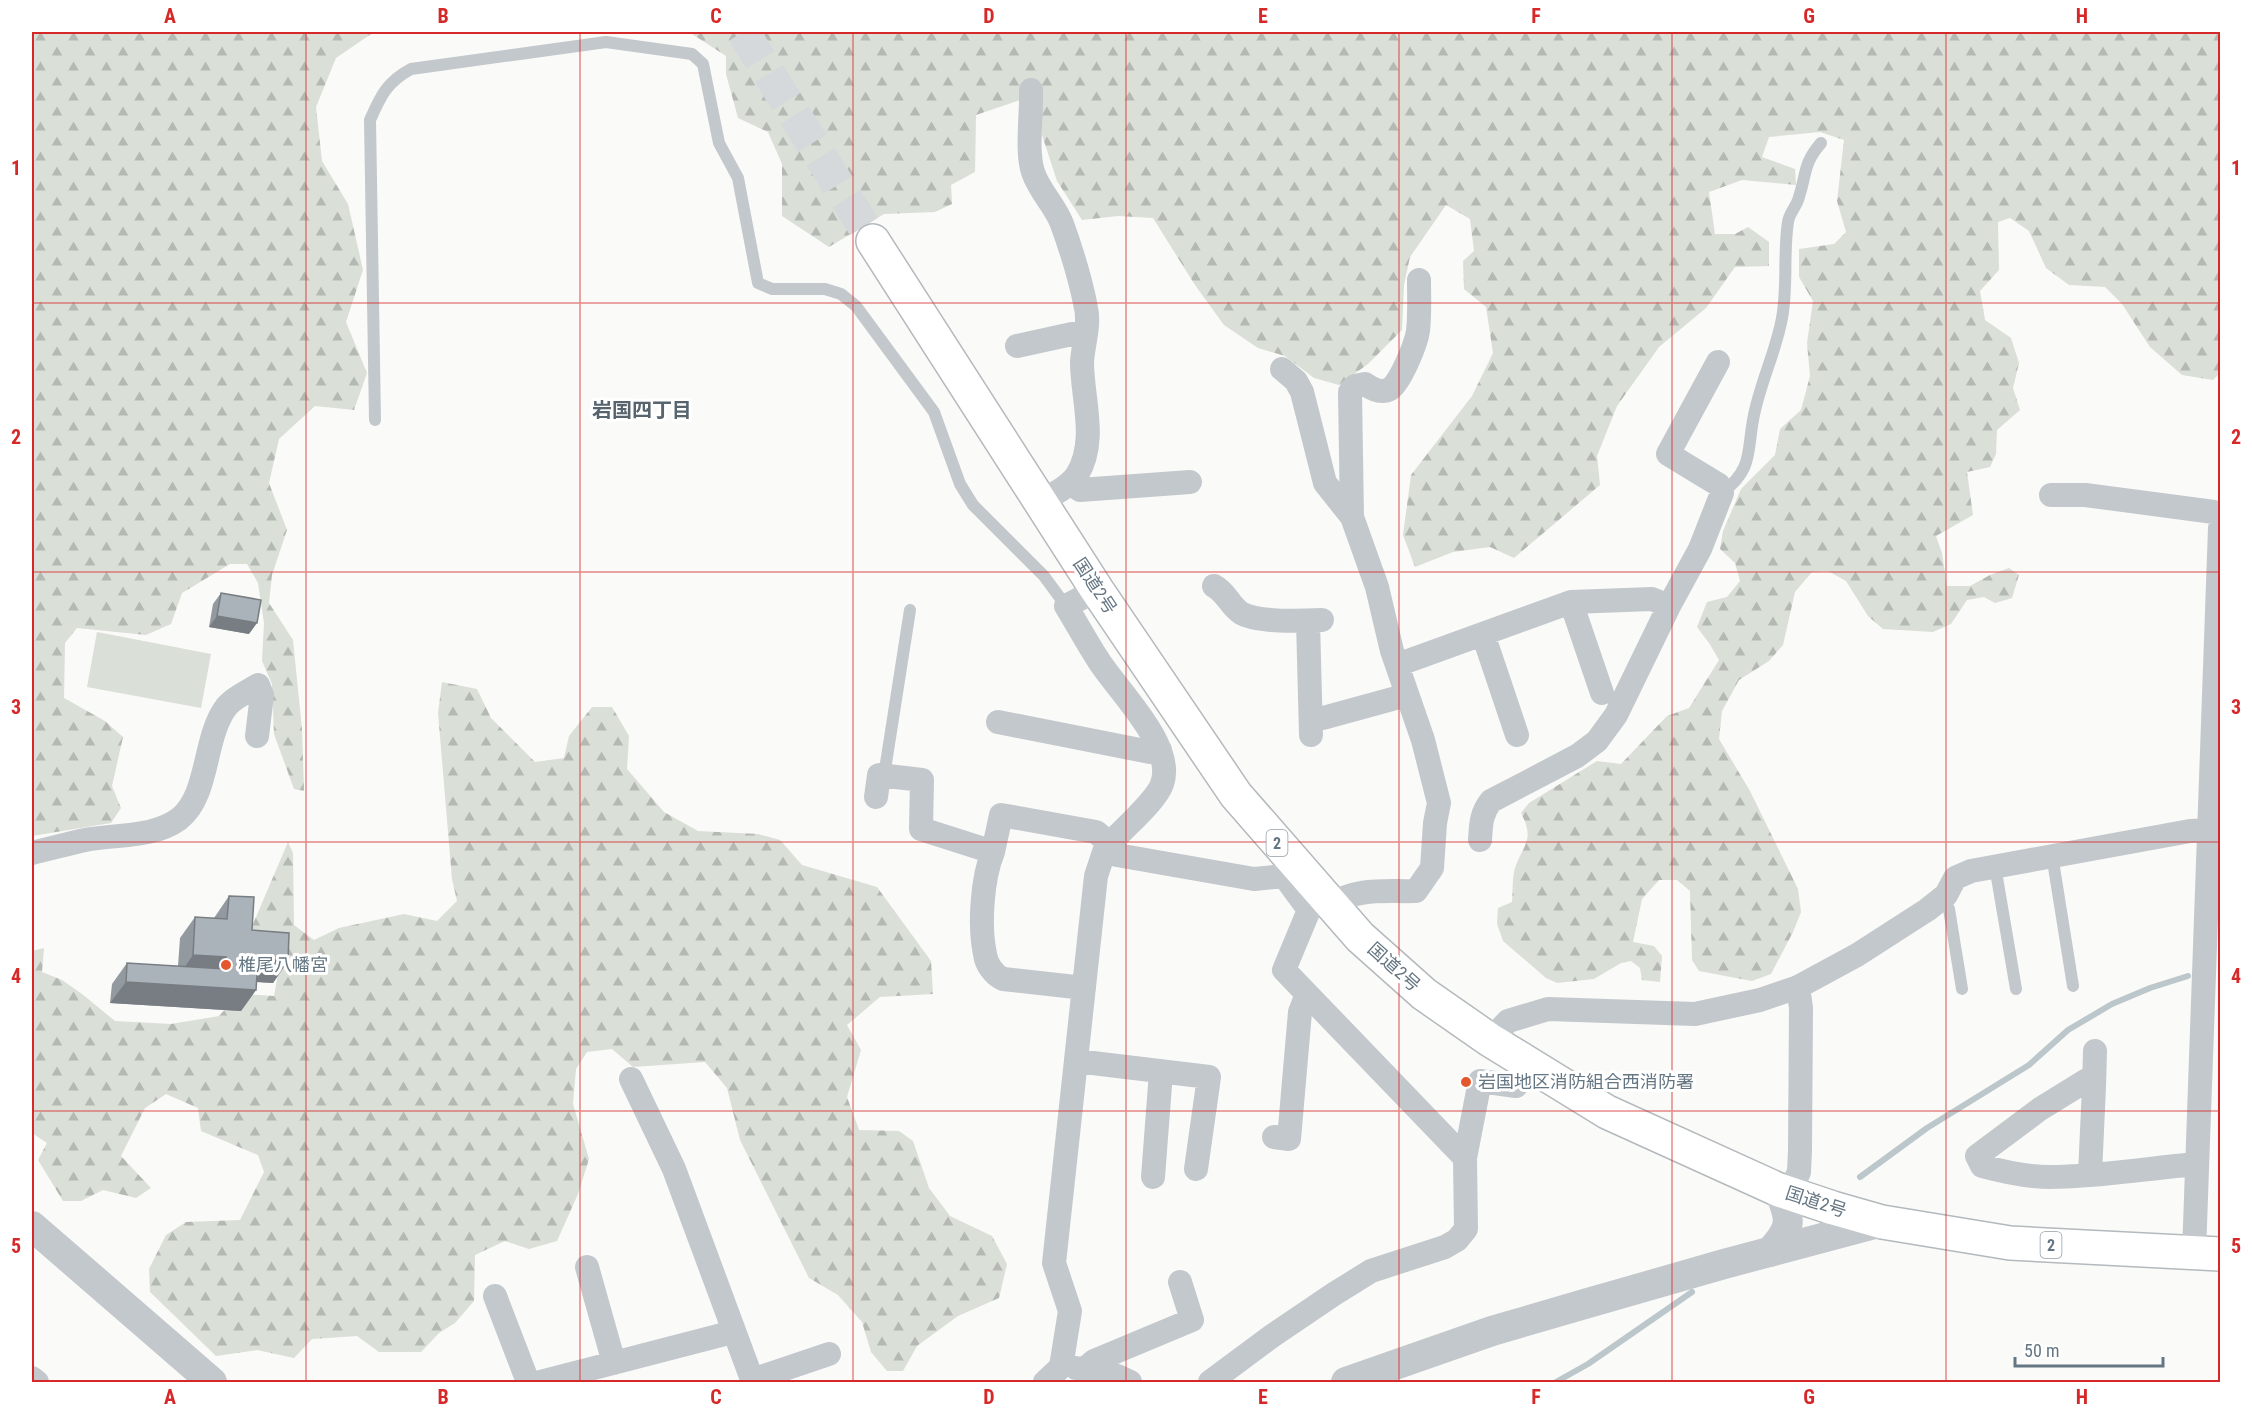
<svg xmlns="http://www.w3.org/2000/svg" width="2252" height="1414" font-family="'Roboto Condensed','Noto Sans JP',sans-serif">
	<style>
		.grass { fill: #dadfd7 }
		.forest { fill: url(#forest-firs) }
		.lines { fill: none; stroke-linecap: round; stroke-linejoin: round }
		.stream { stroke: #bbc7cb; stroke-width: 6 }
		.trunk-tunnel { stroke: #d5d9db; stroke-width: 33; stroke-dasharray: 33 16; stroke-linecap: butt }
		.trunk-casing { stroke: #b4b9bd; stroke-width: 36 }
		.service { stroke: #c3c8cc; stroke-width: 12 }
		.minor { stroke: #c3c8cc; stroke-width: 24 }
		.tertiary { stroke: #c3c8cc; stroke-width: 30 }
		.trunk { stroke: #fff; stroke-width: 33 }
		.wall { fill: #929a9f }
		.shaded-wall { fill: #777d82 }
		.building { fill: #aab3b9; stroke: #777d82; stroke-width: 1.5 }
		.grid { fill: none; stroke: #d62828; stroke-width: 1.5; stroke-opacity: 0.55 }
		.poi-dot { fill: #e4572e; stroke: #fff; stroke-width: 2 }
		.labels { text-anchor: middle; stroke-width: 6; stroke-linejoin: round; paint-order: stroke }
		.shield { fill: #fff; stroke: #939fa8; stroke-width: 1.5 }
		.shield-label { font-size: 16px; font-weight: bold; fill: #657683 }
		.street-label { font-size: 18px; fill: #657683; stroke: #fff }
		.poi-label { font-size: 18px; fill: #657683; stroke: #fff; text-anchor: start }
		.neighbourhood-label { font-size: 20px; font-weight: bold; fill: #57646e; stroke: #fff }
		.neatline { fill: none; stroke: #d62828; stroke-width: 2 }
		.grid-label { font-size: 20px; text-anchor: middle; font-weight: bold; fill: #d62828 }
	</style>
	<defs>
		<pattern id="forest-firs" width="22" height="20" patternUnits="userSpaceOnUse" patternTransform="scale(1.5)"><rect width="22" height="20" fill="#dadfd7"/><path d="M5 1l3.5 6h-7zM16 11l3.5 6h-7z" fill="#b4b9b4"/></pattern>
	</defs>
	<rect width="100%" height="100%" fill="#fafaf8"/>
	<path class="grass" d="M97 632 211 654 201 708 87 687Z"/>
	<path class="forest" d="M32 32H374L336 58 316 107 322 161 348 204 363 270 346 322 367 373 354 410 315 406 279 439 269 483 287 530 272 575 269 603 293 640 302 729 304 791 294 789 274 734 272 684 262 661 264 623 258 583 247 564H230L182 593 171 624 146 635 77 628 65 643 64 698 105 721 123 737 112 786 121 808 111 823 32 836Z
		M577 32H2220V373L2213 380 2182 375 2150 347 2122 304 2105 287 2069 285 2046 268 2029 231 2010 218 1998 222 1999 270 1980 291 1985 320 2011 338 2019 363 2013 388 2020 410 1997 430 1996 454 1990 467 1967 472 1973 515 1936 536 1942 553 1947 586H1970L1990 575 2009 568 2019 575 2012 598 1995 603 1984 597 1967 600 1951 624 1933 632 1883 629 1868 616 1846 581 1828 571 1812 572 1795 592 1783 645 1769 661 1739 680 1722 711 1719 739 1750 791 1798 889 1801 912 1793 932 1771 974 1752 981 1699 971 1692 960 1690 891 1677 880H1659L1642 899 1633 942 1654 946 1662 956 1660 982 1642 980 1640 968 1631 961 1621 963 1594 979 1557 983 1546 978 1503 941 1497 924 1498 908 1512 902C1513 892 1512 878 1515 868 1524 843 1535 840 1521 813L1529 803 1597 761 1621 764 1667 716 1689 708 1719 660 1709 643 1697 627 1707 602 1727 597 1740 581 1735 563 1720 549 1723 531 1741 489 1775 455 1780 429 1801 410 1810 376 1807 343 1813 301 1799 277V249L1834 244 1846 232 1837 201 1844 140 1820 132 1769 137 1762 157 1795 169 1796 185 1742 180 1709 192 1715 234H1735L1748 227 1769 242V266L1735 267 1706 308 1659 347 1617 406 1597 456 1600 485 1514 558 1490 547 1453 552 1415 567 1403 535 1411 475 1472 396 1493 353 1486 307 1464 289 1463 261 1474 251 1470 219 1446 205 1410 257 1404 285 1402 330 1368 364 1339 385 1314 378 1285 356 1258 348 1224 325 1195 285 1153 218 1118 216 1082 220 1057 181 1042 135V107L1023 99 976 115 975 172 951 185 952 204 935 212 884 214 829 247 782 216V164L768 132 738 118 726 74V56L692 34H585Z
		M442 682 477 689 491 718 535 762 564 758 569 736 592 707H612L629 736 627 769 664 812 698 831 758 834 780 840 802 865 877 887 931 961 933 994 880 997 847 1025 861 1050 847 1097 859 1130 899 1131 913 1141 929 1188 950 1216 992 1236 1007 1264 999 1298 958 1316 917 1346 903 1371H887L871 1352 862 1322 838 1295 809 1278 740 1140 727 1088 705 1062 633 1067 612 1049 587 1052 576 1069 573 1104 589 1159 578 1194 557 1241 529 1249 505 1241 475 1255 474 1301 455 1323 439 1333 421 1352H379L357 1336 312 1339 294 1358 257 1350 216 1356 150 1292 149 1269 166 1235 186 1222 240 1220 264 1172 258 1155 201 1131 198 1108 166 1094 145 1108 121 1156 151 1188 136 1198 103 1190 81 1201H63L38 1160 47 1143 32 1133V951L44 948 42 972 62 980 82 994 115 1021 171 1024 219 1016 239 994 274 996 282 952 250 931 288 842 293 853 294 925 314 940 339 928 404 914 437 921 457 901 452 879 438 713Z"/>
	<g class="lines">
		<path class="stream" d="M1860 1177 1927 1128 2029 1065 2068 1030 2112 1004 2150 988 2188 976
			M1556 1382 1588 1364 1692 1292"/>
		<path class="trunk-tunnel" d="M743 32 873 241"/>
		<defs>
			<path id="trunk" d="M873 241 1097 590 1236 795 1360 937 1424 994 1490 1040 1607 1112 1779 1190 1833 1208 1882 1222 2010 1243 2220 1254"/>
		</defs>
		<use href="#trunk" class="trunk-casing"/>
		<path class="service" d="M375 420 370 120C381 95 387 82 411 69L606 42 692 54 703 64 719 143 738 178 758 283 772 289H825L841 294 856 306 934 412 960 484 973 505 1044 576 1066 606
			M1722 493C1753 469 1747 453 1753 420 1759 385 1776 352 1782 318 1788 286 1783 253 1788 222 1789 213 1797 206 1799 197 1807 172 1803 164 1821 143
			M884 776 910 610
			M2052 855 2073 986
			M1995 866 2016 989
			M1942 898 1949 909 1962 989"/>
		<path class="minor" d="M1031 90C1032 114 1026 151 1033 172 1039 191 1055 205 1062 224 1071 249 1081 281 1086 308 1090 326 1083 344 1082 362 1082 399 1098 440 1077 475 1069 487 1053 495 1040 501
			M1017 346 1072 334 1085 337
			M1282 369 1296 381 1302 392 1325 483 1352 517 1377 587 1392 651 1397 665
			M1070 483 1080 490 1190 482
			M2051 495H2085L2214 512 2220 517
			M1352 517 1350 392 1355 386 1365 384C1372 389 1381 394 1390 389 1401 381 1416 344 1418 331 1420 314 1419 297 1419 280
			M1214 586C1226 592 1230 606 1241 613 1258 623 1301 621 1322 620
			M1097 590 1066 606C1077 624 1087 643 1099 661 1118 691 1176 746 1162 784 1156 802 1119 832 1105 849
			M1571 602 1602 693
			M1308 621 1311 735
			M1483 634 1517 735
			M1312 718H1323L1407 695
			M998 722 1150 752 1160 750
			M876 797 879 775 922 780 921 829 993 852 1001 815 1096 832 1109 843
			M1480 840C1481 825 1481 813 1491 801L1577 756 1597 741 1616 715 1669 606 1700 549 1722 493 1719 485 1668 454 1718 362
			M993 852C982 878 979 926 985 954 986 964 994 975 1003 979L1084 988
			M32 853C49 849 67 844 85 840 116 834 153 838 179 819 210 795 203 736 227 706 234 697 249 691 258 685L262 695 257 736
			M1284 876 1309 910 1284 970 1465 1158
			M1331 905C1357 887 1386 892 1416 891L1432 868 1435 823 1439 803 1423 740 1397 665 1571 602 1652 599 1669 606
			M1490 1040 1508 1021 1548 1009 1695 1014 1760 1000 1798 987 1857 955 1927 910 1946 895 1955 878 1971 871 2190 831 2209 830
			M1076 1061 1209 1077 1196 1169
			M631 1079 674 1169 753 1382
			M2094 1087 2095 1051
			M1274 1137 1289 1139 1300 1012 1307 994
			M2090 1174 2094 1087 2087 1080 2040 1109 1977 1156 1982 1166C2004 1172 2027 1177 2050 1177 2099 1177 2149 1168 2197 1164
			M1153 1177 1161 1072
			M1789 1193 1799 1172 1800 1150 1801 1008 1798 987
			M2194 1253 2220 528
			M587 1267 614 1363
			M495 1296 528 1382
			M1076 1368 1117 1376 1130 1382
			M1085 1369 1094 1361 1192 1320 1180 1282
			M32 1378 37 1382
			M752 1380 829 1354
			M540 1382 733 1332
			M1045 1382 1061 1367 1070 1311 1054 1263 1096 876 1105 849 1117 855 1254 879 1284 876 1299 869
			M1210 1382 1272 1336 1334 1294 1371 1271 1445 1247 1457 1240 1466 1229 1465 1158 1480 1081 1516 1086 1531 1066"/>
		<path class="tertiary" d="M32 1226 212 1382
			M1770 1252C1793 1227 1791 1220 1779 1190
			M1346 1382 1492 1331 1588 1303 1724 1264 1882 1222"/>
		<use href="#trunk" class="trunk"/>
	</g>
	<path class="wall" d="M221 593 249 634 209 627 213 604Z
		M229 896 252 930 288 961 273 983 256 982V990L241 1011 110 1003 112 984 127 963 178 966 180 938 195 917 214 918Z"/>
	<path class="shaded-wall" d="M217 616 257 623 249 634 209 627Z
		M193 955 226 957 211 978 178 977Z
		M258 959 288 961 273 983 242 981Z
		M126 982 256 990 241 1011 110 1003Z"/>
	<path class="building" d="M221 593 261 600 257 623 217 616Z
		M229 896 254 897 252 930 289 933 288 961 258 959 256 990 126 982 127 963 225 969 226 957 193 955 195 917 227 919Z"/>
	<path class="grid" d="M306 32V1382M580 32V1382M853 32V1382M1126 32V1382M1399 32V1382M1672 32V1382M1946 32V1382M32 303H2220M32 572H2220M32 842H2220M32 1111H2220"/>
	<g class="poi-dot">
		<circle cx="226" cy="965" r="6"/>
		<circle cx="1466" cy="1082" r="6"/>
	</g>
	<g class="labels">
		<g class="shield">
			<rect x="1266.5" y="830" width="21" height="26" rx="4.5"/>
			<rect x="2040.5" y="1232" width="21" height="26" rx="4.5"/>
		</g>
		<g class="shield-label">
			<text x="1277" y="849">2</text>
			<text x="2051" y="1251">2</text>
		</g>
		<g class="street-label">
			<text transform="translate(1095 586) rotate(57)" y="6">国道2号</text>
			<text transform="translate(1394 967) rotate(42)" y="6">国道2号</text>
			<text transform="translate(1816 1202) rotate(18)" y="6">国道2号</text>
		</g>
		<g class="poi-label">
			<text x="238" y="971">椎尾八幡宮</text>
			<text x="1478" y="1088">岩国地区消防組合西消防署</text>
		</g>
		<g class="neighbourhood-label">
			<text x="642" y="417">岩国四丁目</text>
		</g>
	</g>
	<rect width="2252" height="1414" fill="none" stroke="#ffffff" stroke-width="66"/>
	<path d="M2015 1357v9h148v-9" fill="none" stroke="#657683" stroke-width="3"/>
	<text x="2024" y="1357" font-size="18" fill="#657683" stroke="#ffffff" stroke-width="4.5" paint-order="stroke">50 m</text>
	<rect x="33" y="33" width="2186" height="1348" class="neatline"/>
	<g class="grid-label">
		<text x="170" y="23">A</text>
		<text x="443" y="23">B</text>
		<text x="716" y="23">C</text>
		<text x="989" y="23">D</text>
		<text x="1263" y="23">E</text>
		<text x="1536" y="23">F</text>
		<text x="1809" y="23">G</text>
		<text x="2082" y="23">H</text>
		<text x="16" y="175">1</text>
		<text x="2236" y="175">1</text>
		<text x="16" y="444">2</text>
		<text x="2236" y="444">2</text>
		<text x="16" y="714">3</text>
		<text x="2236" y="714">3</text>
		<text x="16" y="983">4</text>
		<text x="2236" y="983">4</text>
		<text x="16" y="1253">5</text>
		<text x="2236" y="1253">5</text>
		<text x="170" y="1404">A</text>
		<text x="443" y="1404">B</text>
		<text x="716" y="1404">C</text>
		<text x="989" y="1404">D</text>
		<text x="1263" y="1404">E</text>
		<text x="1536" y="1404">F</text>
		<text x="1809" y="1404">G</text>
		<text x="2082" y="1404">H</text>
	</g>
</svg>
